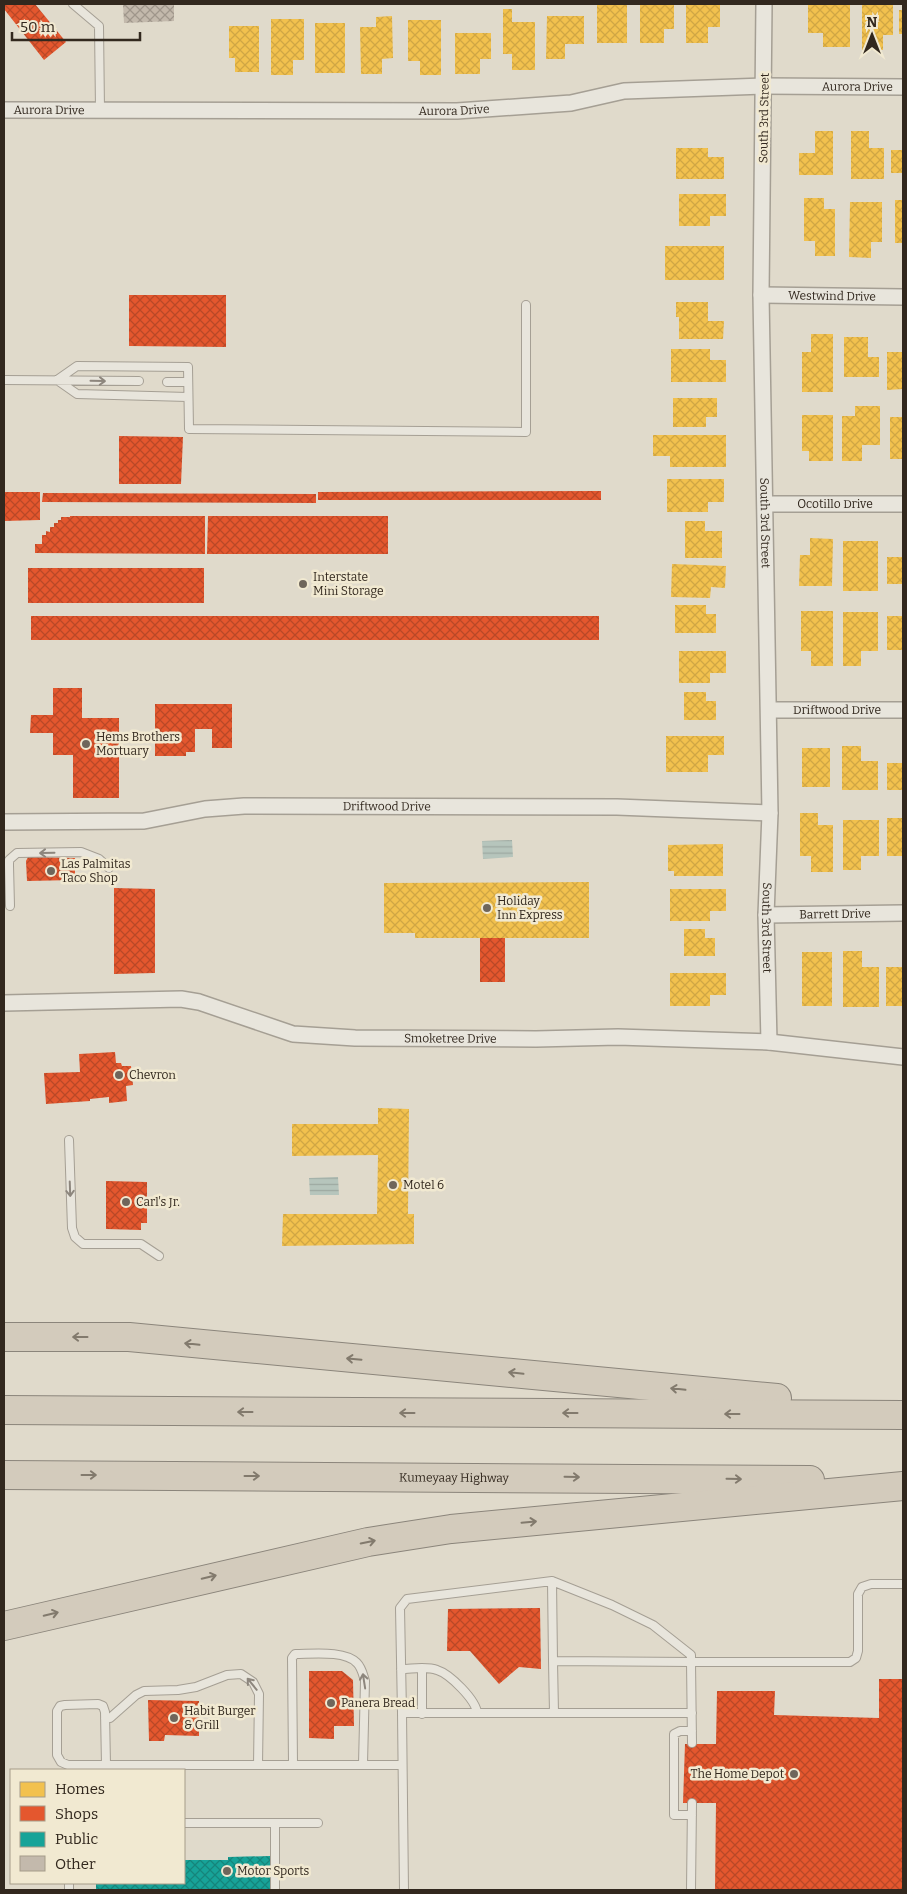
<svg xmlns="http://www.w3.org/2000/svg" width="907" height="1894" font-family="Bitter,serif">
	<style>
		.water { fill: url(#water-rules) }
		.homes { fill: url(#homes-cross-hatch) }
		.shops { fill: url(#shops-cross-hatch) }
		.public { fill: url(#public-cross-hatch) }
		.building { fill: url(#building-cross-hatch) }
		.lines { fill: none; stroke-linecap: round; stroke-linejoin: round }
		.lane-casing { stroke: #a59f94; stroke-width: 10 }
		.street-casing { stroke: #a59f94; stroke-width: 18 }
		.highway-casing { stroke: #8b857b; stroke-width: 30 }
		.lane { stroke: #e8e5dc; stroke-width: 8 }
		.street { stroke: #e8e5dc; stroke-width: 15 }
		.highway { stroke: #d3cbbc; stroke-width: 28 }
		.oneway { stroke: #8d867d }
		.oneway2 { stroke: #827a6d }
		.poi-dot { fill: #6f665b; stroke: #f1e9d1; stroke-width: 2 }
		.labels { text-anchor: middle; stroke-width: 5; stroke-linejoin: round; paint-order: stroke }
		.street-label { font-size: 12px; fill: #32281e; stroke: #f1e9d1 }
		.poi-label { font-size: 12px; fill: #32281e; stroke: #f1e9d1; text-anchor: start }
	</style>
	<defs>
		<pattern id="water-rules" width="6" height="5" patternUnits="userSpaceOnUse" patternTransform="scale(1.25)"><rect width="6" height="5" fill="#b6c5bc"/><path d="M0 2.5h6" fill="none" stroke="#9da9a1"/></pattern>
		<pattern id="homes-cross-hatch" width="8" height="8" patternUnits="userSpaceOnUse" patternTransform="scale(1.25)"><rect width="8" height="8" fill="#f2c14e"/><path d="M0 0l8 8M0 8l8-8" fill="none" stroke="#d0a644"/></pattern>
		<pattern id="shops-cross-hatch" width="8" height="8" patternUnits="userSpaceOnUse" patternTransform="scale(1.25)"><rect width="8" height="8" fill="#e4572e"/><path d="M0 0l8 8M0 8l8-8" fill="none" stroke="#b94827"/></pattern>
		<pattern id="public-cross-hatch" width="8" height="8" patternUnits="userSpaceOnUse" patternTransform="scale(1.25)"><rect width="8" height="8" fill="#17a398"/><path d="M0 0l8 8M0 8l8-8" fill="none" stroke="#15857b"/></pattern>
		<pattern id="building-cross-hatch" width="8" height="8" patternUnits="userSpaceOnUse" patternTransform="scale(1.25)"><rect width="8" height="8" fill="#c3b9ac"/><path d="M0 0l8 8M0 8l8-8" fill="none" stroke="#9f968b"/></pattern>
	</defs>
	<rect width="100%" height="100%" fill="#e0dacb"/>
	<path class="water" d="M512 840 513 857 483 859 482 841Z
		M338 1177 339 1195H310L309 1178Z"/>
	<path class="homes" d="M597 4H627V43H597Z
		M640 4H674V29H664V43H640Z
		M686 4H720V27H708V43H686Z
		M808 4H850V47H823V33H808Z
		M862 4H893V35H883V50H862Z
		M503 9H512V22H535V70H512V54H503Z
		M899 10H903V34H899Z
		M392 16 393 58 382 59V74H361L360 27H376V17Z
		M547 16H584V44H565V59H546Z
		M271 19H304V60H293V75H271Z
		M408 20H441V75H420V61H408Z
		M315 23H345V73H315Z
		M229 26H259V72H235V58H229Z
		M455 33H491V59H480V74H455Z
		M815 131H833V175H799V153H815Z
		M851 131H869V148H884V179H851Z
		M676 148H708V157H724V179H676Z
		M891 150H903V173H891Z
		M679 194H726V216H710V226H679Z
		M804 198H824V209H835V256H815V241H804Z
		M895 200H903V243H895Z
		M850 202H882V242H871V258L849 257Z
		M665 246H724V280H665Z
		M676 302H708V321H724L723 339H679V317H676Z
		M811 334H833V392H802V352H811Z
		M844 337H868V357H879V377H844Z
		M671 349H710V360H726V382H671Z
		M887 352H903V389L887 390Z
		M673 398H717V417H706V427H673Z
		M855 406H880V445H862V461H842V416H855Z
		M802 415H833V461H809V451H802Z
		M890 417H903V459H890Z
		M653 435H726V467H670V456H653Z
		M667 479H724V502H708V512H667Z
		M685 521H705V531H722V558H685Z
		M810 538 833 539 832 586H799L800 555H810Z
		M843 541H878V591H843Z
		M887 557H903V584H887Z
		M672 564 726 566 725 588 711 587 710 598 671 597Z
		M675 605H706V614H716V633H675Z
		M801 611H833V666H811V651H801Z
		M843 612H878V651H861V666H843Z
		M887 616H903V650H887Z
		M679 651H726V673H710V683H679Z
		M684 692H706V701H716V720H684Z
		M666 736H724V755H708V772H666Z
		M842 746H861V761H878V790H842Z
		M802 748H830V787H802Z
		M887 763H903V790H887Z
		M800 813H818V825H833V872H811V856H800Z
		M887 818H903V856H887Z
		M843 820H879V856H861V870H843Z
		M723 844V876H674V871H668V845Z
		M589 882V938H415V933H384V883Z
		M670 889H726V911H710V921H670Z
		M684 929H705V938H715V956H684Z
		M843 951H862V967H879V1007H843Z
		M802 952H832V1006H802Z
		M886 967H903V1006H886Z
		M670 973H726V995H710V1006H670Z
		M378 1108 409 1109 408 1214H414V1244L282 1246 283 1214H377L378 1155 292 1156V1124H378Z"/>
	<path class="shops" d="M4 4H35L66 42 44 60 4 9Z
		M129 295H226V347L129 346Z
		M119 436 183 437 181 484H119Z
		M601 491V500H318V492Z
		M4 492H40V520L4 521Z
		M43 493 316 494V503L42 502Z
		M70 516H205V554L35 553V544H42V535H46V531L50 532V527H54V523H58V520H61V517H70Z
		M208 516H388V554H207Z
		M28 568H204V603H28Z
		M31 616H599V640H31Z
		M53 688H82V718H119V798H73V755H53V733H30L31 715H53Z
		M155 704H232V748H212V729H195V752H186V756H155Z
		M28 857 75 858V880L27 881 26 861Z
		M114 888 155 889V973L114 974Z
		M480 938H505V982H480Z
		M115 1052 116 1063H121L122 1066H131L133 1085 126 1086 127 1101 109 1103V1097L90 1099V1101L46 1104 44 1073 80 1072 79 1054Z
		M106 1181 147 1182V1223H141V1230L106 1229Z
		M540 1608 541 1669 519 1667 499 1684 470 1651H447L448 1609Z
		M309 1671H342L353 1680 354 1726H334V1739L309 1738Z
		M879 1679H903V1890H715L716 1803H683L685 1744H716L717 1691H775L774 1715 879 1718Z
		M148 1700 199 1701V1736L165 1735 164 1741H149Z"/>
	<path class="public" d="M270 1856V1890H96V1883H184V1860H228V1857Z"/>
	<path class="building" d="M123 4H174V21L124 23Z"/>
	<g class="lines">
		<defs>
			<path id="lane" d="M73 4 99 26 100 110
				M4 380 139 381
				M57 380 77 366 188 367 189 429 526 432V305
				M57 380 77 394 188 397
				M167 382H188
				M10 906 9 865V860L17 853 81 852 99 859 109 868
				M69 1140 72 1228 75 1237 83 1244H141L159 1256
				M552 1581 553 1661
				M401 1669C412 1669 427 1666 437 1670 450 1674 476 1700 477 1713
				M422 1669V1714
				M402 1713 400 1608 407 1599 552 1581 612 1605 653 1625 691 1655V1662L553 1661 554 1713
				M105 1718H110L136 1695 144 1691 178 1690 196 1687 227 1675 241 1674 253 1682 259 1694 258 1765
				M692 1731H680L674 1734V1815H692
				M692 1743 691 1662H850L856 1658 858 1651V1594L862 1587 871 1584H903
				M293 1764 292 1658 295 1654C312 1654 345 1650 357 1663 362 1668 363 1675 365 1681L363 1764
				M106 1765 105 1712 103 1706 98 1704 65 1705 60 1706 57 1711V1755L61 1762 68 1765H402
				M184 1823H318
				M69 1883V1890
				M275 1890V1823
				M404 1890 402 1713H692
				M691 1890 692 1803"/>
			<g id="street">
				<path id="s1" d="M764 4 761 295 770 813 766 915 769 1042"/>
				<path id="s2" d="M4 110 457 111 571 103 624 91 764 86 903 87"/>
				<path id="s3" d="M761 295 903 297"/>
				<path id="s4" d="M766 504H903"/>
				<path id="s5" d="M769 710H903"/>
				<path id="s6" d="M4 822 144 821 205 809 244 806 617 807 770 813"/>
				<path id="s7" d="M766 915 903 913"/>
				<path id="s8" d="M4 1003 181 999 199 1002 293 1034 355 1038 536 1039 618 1037 769 1042 903 1057"/>
			</g>
			<g id="highway">
				<path d="M4 1337H129L777 1398"/>
				<path d="M4 1410 903 1415"/>
				<path id="s9" d="M4 1475 810 1480"/>
				<path d="M4 1626 368 1542 451 1529 903 1486"/>
			</g>
		</defs>
		<use href="#lane" class="lane-casing"/>
		<use href="#street" class="street-casing"/>
		<use href="#highway" class="highway-casing"/>
		<use href="#lane" class="lane"/>
		<use href="#street" class="street"/>
		<use href="#highway" class="highway"/>
	</g>
	<defs><path id="oneway-shaft" d="M-6 0H5M1.5-3L5.5 0L1.5 3" fill="none" stroke-width="1.6" stroke-linecap="round" stroke-linejoin="round" transform="scale(1.25)"/></defs>
	<g class="oneway">
		<use href="#oneway-shaft" transform="translate(98 381) rotate(1)"/>
		<use href="#oneway-shaft" transform="translate(47 853) rotate(179)"/>
		<use href="#oneway-shaft" transform="translate(70 1189) rotate(88)"/>
		<use href="#oneway-shaft" transform="translate(364 1681) rotate(-99)"/>
		<use href="#oneway-shaft" transform="translate(252 1684) rotate(-129)"/>
	</g>
	<g class="oneway2">
		<use href="#oneway-shaft" transform="translate(80 1337) rotate(-180)"/>
		<use href="#oneway-shaft" transform="translate(192 1344) rotate(-174)"/>
		<use href="#oneway-shaft" transform="translate(354 1359) rotate(-175)"/>
		<use href="#oneway-shaft" transform="translate(516 1373) rotate(-174)"/>
		<use href="#oneway-shaft" transform="translate(678 1389) rotate(-174)"/>
		<use href="#oneway-shaft" transform="translate(245 1412) rotate(-180)"/>
		<use href="#oneway-shaft" transform="translate(407 1413) rotate(-180)"/>
		<use href="#oneway-shaft" transform="translate(570 1413) rotate(-180)"/>
		<use href="#oneway-shaft" transform="translate(732 1414) rotate(-180)"/>
		<use href="#oneway-shaft" transform="translate(89 1475)"/>
		<use href="#oneway-shaft" transform="translate(252 1476)"/>
		<use href="#oneway-shaft" transform="translate(572 1477) rotate(1)"/>
		<use href="#oneway-shaft" transform="translate(734 1479) rotate(1)"/>
		<use href="#oneway-shaft" transform="translate(529 1522) rotate(-5)"/>
		<use href="#oneway-shaft" transform="translate(368 1542) rotate(-11)"/>
		<use href="#oneway-shaft" transform="translate(209 1577) rotate(-13)"/>
		<use href="#oneway-shaft" transform="translate(51 1614) rotate(-13)"/>
	</g>
	<g class="poi-dot">
		<circle cx="303" cy="584" r="5"/>
		<circle cx="86" cy="744" r="5"/>
		<circle cx="51" cy="871" r="5"/>
		<circle cx="487" cy="908" r="5"/>
		<circle cx="119" cy="1075" r="5"/>
		<circle cx="393" cy="1185" r="5"/>
		<circle cx="126" cy="1202" r="5"/>
		<circle cx="331" cy="1703" r="5"/>
		<circle cx="174" cy="1718" r="5"/>
		<circle cx="794" cy="1774" r="5"/>
		<circle cx="227" cy="1871" r="5"/>
	</g>
	<g class="labels">
		<g class="street-label">
			<text dy="4" stroke="none"><textPath href="#s2" startOffset="855">Aurora Drive</textPath></text>
			<text dy="4" stroke="none"><textPath href="#s2" startOffset="450">Aurora Drive</textPath></text>
			<text dy="4" stroke="none"><textPath href="#s2" startOffset="45">Aurora Drive</textPath></text>
			<text transform="translate(764 118) rotate(-89)" y="4">South 3rd Street</text>
			<text dy="4" stroke="none"><textPath href="#s3" startOffset="71">Westwind Drive</textPath></text>
			<text dy="4" stroke="none"><textPath href="#s4" startOffset="69">Ocotillo Drive</textPath></text>
			<text dy="4" stroke="none"><textPath href="#s1" startOffset="519">South 3rd Street</textPath></text>
			<text dy="4" stroke="none"><textPath href="#s5" startOffset="68">Driftwood Drive</textPath></text>
			<text dy="4" stroke="none"><textPath href="#s6" startOffset="384">Driftwood Drive</textPath></text>
			<text dy="4" stroke="none"><textPath href="#s7" startOffset="69">Barrett Drive</textPath></text>
			<text dy="4" stroke="none"><textPath href="#s1" startOffset="924">South 3rd Street</textPath></text>
			<text dy="4" stroke="none"><textPath href="#s8" startOffset="452">Smoketree Drive</textPath></text>
			<text dy="4" stroke="none"><textPath href="#s9" startOffset="450">Kumeyaay Highway</textPath></text>
		</g>
		<g class="poi-label">
			<text x="313" y="581">Interstate<tspan x="313" dy="14">Mini Storage</tspan></text>
			<text x="96" y="741">Hems Brothers<tspan x="96" dy="14">Mortuary</tspan></text>
			<text x="61" y="868">Las Palmitas<tspan x="61" dy="14">Taco Shop</tspan></text>
			<text x="497" y="905">Holiday<tspan x="497" dy="14">Inn Express</tspan></text>
			<text x="129" y="1079">Chevron</text>
			<text x="403" y="1189">Motel 6</text>
			<text x="136" y="1206">Carl's Jr.</text>
			<text x="341" y="1707">Panera Bread</text>
			<text x="184" y="1715">Habit Burger<tspan x="184" dy="14">&amp; Grill</tspan></text>
			<text x="784" y="1778" text-anchor="end">The Home Depot</text>
			<text x="237" y="1875">Motor Sports</text>
		</g>
	</g>
	<rect width="907" height="1894" fill="none" stroke="#32281e" stroke-width="10"/>
	<rect x="10" y="1769" width="175" height="115" fill="#f1e9d1" stroke="#a59c89"/>
	<rect x="20" y="1782" width="25" height="15" fill="#f2c14e" stroke="#a59c89"/>
	<text x="55" y="1794" font-size="15" fill="#32281e">Homes</text>
	<rect x="20" y="1806" width="25" height="15" fill="#e4572e" stroke="#a59c89"/>
	<text x="55" y="1819" font-size="15" fill="#32281e">Shops</text>
	<rect x="20" y="1832" width="25" height="15" fill="#17a398" stroke="#a59c89"/>
	<text x="55" y="1844" font-size="15" fill="#32281e">Public</text>
	<rect x="20" y="1856" width="25" height="15" fill="#c3b9ac" stroke="#a59c89"/>
	<text x="55" y="1869" font-size="15" fill="#32281e">Other</text>
	<g transform="translate(872 35)" stroke="#f1e9d1" stroke-width="4" paint-order="stroke">
	<path d="M0-4L9 19L0 12L-9 19Z" fill="#32281e"/>
	<text y="-8" font-size="14" font-weight="bold" text-anchor="middle" fill="#32281e">N</text>
	</g>
	<path d="M12 32v8h128v-8" fill="none" stroke="#32281e" stroke-width="2.5"/>
	<text x="20" y="32" font-size="15" fill="#32281e" stroke="#f1e9d1" stroke-width="4" paint-order="stroke">50 m</text>
</svg>
